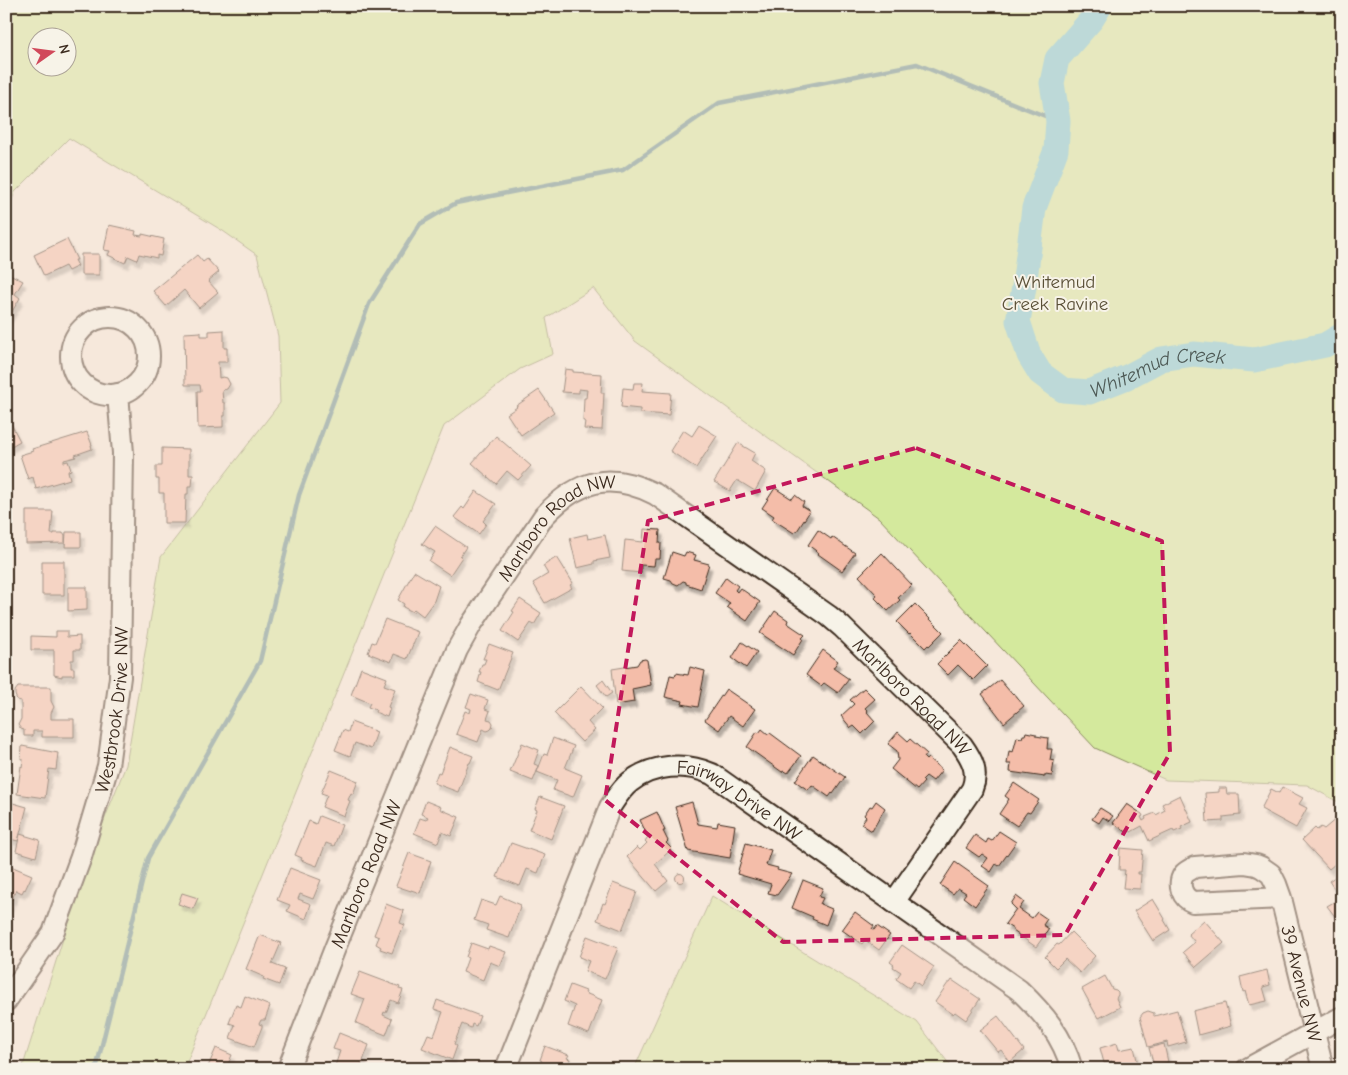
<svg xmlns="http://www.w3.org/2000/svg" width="1348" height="1075" font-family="'Comic Neue',sans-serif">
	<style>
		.green { fill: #d4e99d; stroke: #888a5e; fill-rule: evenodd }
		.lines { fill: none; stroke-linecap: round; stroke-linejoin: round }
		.stream { stroke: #60898b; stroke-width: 4.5 }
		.river { stroke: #78c8d4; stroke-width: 25 }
		.building { fill: #f4bda9; stroke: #3b2a1e; filter: url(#shadow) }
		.minor-casing { stroke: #3b2a1e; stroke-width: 24 }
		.minor { stroke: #f7f3e8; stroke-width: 20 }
		.marked { fill: none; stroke: #c2185b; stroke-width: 4; stroke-dasharray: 10 6; stroke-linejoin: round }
		.labels { text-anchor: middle; stroke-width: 4; stroke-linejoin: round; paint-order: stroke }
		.park-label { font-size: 19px; fill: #5a5037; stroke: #f7f3e8 }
		.street-label { font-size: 19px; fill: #3b2a1e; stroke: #f7f3e8 }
		.water-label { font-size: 20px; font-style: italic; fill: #4d5955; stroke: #f7f3e8 }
	</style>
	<defs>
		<filter id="shadow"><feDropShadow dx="3" dy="5.5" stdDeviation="1" flood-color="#0004"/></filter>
	</defs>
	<rect width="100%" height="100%" fill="#f6e8db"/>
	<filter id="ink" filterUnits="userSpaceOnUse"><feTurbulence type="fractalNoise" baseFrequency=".02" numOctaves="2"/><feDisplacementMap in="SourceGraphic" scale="10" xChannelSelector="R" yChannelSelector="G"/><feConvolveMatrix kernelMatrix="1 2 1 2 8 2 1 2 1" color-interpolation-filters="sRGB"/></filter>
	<g filter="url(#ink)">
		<path class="green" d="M6 6H1342V804L1307 785 1166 780 1095 748 879 518 635 341 593 288 546 318 553 354 520 369 444 426 184 1069H22L86 866 126 765 161 557 280 403 278 336 257 255 223 231 69 138 15 192 6 215ZM38 38H68V68H38Z
			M712 896 917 1022 953 1069H634Z"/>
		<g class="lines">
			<path class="stream" d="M96 1069 148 858 260 661 299 495 369 304 420 224 456 203 623 170 719 103 917 64 1017 105 1058 121"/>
			<path class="river" id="s1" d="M1100 6 1092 19 1057 59 1052 83 1058 121 1056 150 1034 208 1024 287 1018 321 1029 355 1040 373 1063 390 1089 392 1127 377 1161 359 1194 354 1254 360 1325 345 1342 335"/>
		</g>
		<path class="building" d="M109 225 136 231 135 235 142 236V234L164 239 161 256 157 255V258L139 254 137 260 128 256 125 263 108 255 110 251 104 250Z
			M67 239 77 260H75L78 266 68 271 65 266 44 276 34 255Z
			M81 254H99V275H81Z
			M197 255 203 262 207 259 219 272 208 281 218 292 199 308 184 290 166 306 153 291Z
			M6 272 23 281 15 294 20 298 7 320 6 319Z
			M224 330V348H227V362H218L219 378 223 377 227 378 230 384 227 389 222 390 223 403H225V416H223V427L198 428 197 391H201L200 385H185L184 333 201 332V336H209V331Z
			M565 369 573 370V372L602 374 601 393H604L602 430 584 429 585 421H583L584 398H586L587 390 579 389V393L562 392Z
			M634 383H643L642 391 671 393 669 415 640 413V409L621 407 623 388 633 389Z
			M539 390 554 412 521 435 507 414 517 407 516 406Z
			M6 414 20 441 6 449Z
			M699 425 717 436 696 468 670 451 683 430 692 436Z
			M87 432 92 445H91L92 449 75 455 76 457 64 460V462L68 461 71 470 68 471 70 479 36 489 33 477 28 479 20 455 33 451 32 449Z
			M496 436 531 466 518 480 507 471 496 484 472 463Z
			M738 443 755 453 751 461 766 471 755 491 737 480 730 491 714 482Z
			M162 448 189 449V475H193L192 486H188V494H186L185 523H164V493H159V479H156V466H162Z
			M775 488 792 499 795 495 804 502 802 506 810 511 797 531H796L794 533 772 519 774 516 762 508Z
			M476 491 496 504 483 521 486 524 479 534 454 517 462 507 464 509Z
			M26 511H53L51 534H54V533H63V534H65V543L26 544Z
			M435 526 466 547 460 556 462 557 450 575 429 561 435 552 422 544Z
			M644 529 660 530 659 543H661L660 559H655L654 566 641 565V573L622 571 625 540 643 542Z
			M818 530 831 539 832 537 855 553 842 571 818 554 819 553 808 545Z
			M66 532H81V547H65Z
			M587 534 588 539 605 535 610 558 594 561V564L577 568 570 538Z
			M672 552 684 556 686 552 696 555 694 560 709 564 701 589 686 584V582L683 581 678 585 673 583 671 580 664 578Z
			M882 553 912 585 898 598 900 600 888 611 875 598 877 595 859 576Z
			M557 557 573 583 570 585 572 588 545 603 533 583 548 574 543 566Z
			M42 561H64V595H42Z
			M414 571 439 586 434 601 423 616 414 609 413 612 403 607 404 604 398 600Z
			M726 577 738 586 735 590 737 592 740 588 760 602 747 621 727 607 730 603 715 593Z
			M68 587H87V610L68 611Z
			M520 599 541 613 534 625 531 623 518 642 502 631 514 612 512 611Z
			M915 604 943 632 929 646 928 645 925 648 910 633 909 634 897 622Z
			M775 611 788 620 787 623 805 635 802 638 803 639 793 655 760 633Z
			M385 619 418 632 407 659 394 654 391 662 368 653 372 642 375 643Z
			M56 631H67V637L80 636V650H74V660H71V668H74V675H62V677L54 675V650H31V636L56 637Z
			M961 640 987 666 973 680 958 665 948 675 937 664Z
			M742 642 757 652 746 668 732 658Z
			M489 644 513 653 498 690 478 682 481 672H479L482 664H484L486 659H483Z
			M823 650 838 661 833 668 849 679 838 693 824 683 821 686 806 675Z
			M645 659 647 660 651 685 632 689 634 702 616 705 612 669 637 665 640 660Z
			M690 667 705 671 698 707 682 704 683 701 665 697 670 675 675 676 676 673 688 675Z
			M361 668 387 678 384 685 395 689 388 707 390 708 387 717 375 712 376 710 368 707 370 703 351 695Z
			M603 680 612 693 606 697 597 685Z
			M1000 680 1012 694 1013 693 1024 706 1004 723 982 694Z
			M581 686 602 708 588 722 595 730 582 742 554 713Z
			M18 687H51V701L54 707 51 713V719H74V737H42V731H33V736H24V730L21 729 18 725 21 719V701L17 700 15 695V691Z
			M864 688 875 699 865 708 868 711 867 712 875 721 862 734 854 726 851 728 841 716 854 704 850 700Z
			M726 689 755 709 743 726 729 716 719 730 705 720Z
			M471 694 488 700 485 709 490 711 487 719 491 720 493 723 492 728 490 730 487 731 483 729 478 742 456 734 465 711 470 713 471 709 466 707Z
			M351 722 377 732 371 749 355 743 350 756 335 750 343 730 348 732Z
			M762 729 768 734 770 733 801 756 788 773 783 770 782 772 747 747 757 732 759 733Z
			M898 732 908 741 910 739 927 754 924 758 926 760 928 758 942 770 933 781 926 776 922 780 924 782 917 790 891 769 898 760 897 751 888 744Z
			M1026 732 1036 734V736L1048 738 1047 749H1052L1050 760 1054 761 1052 776 1045 775V777L1010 772 1011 764H1007L1009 751 1013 752 1017 737 1022 738 1023 735H1025Z
			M553 738 574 746 565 768 582 775 573 797 553 790 557 780 537 772 544 754 547 755Z
			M522 743 539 750 534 764 539 766 533 781 510 772Z
			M22 746 58 753 56 770 49 769 45 798 17 794 21 766 22 767 23 759H21Z
			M450 747 473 756 470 763H469L458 792 434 783 438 772 440 773Z
			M813 755 845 777 833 794 832 793 829 797 812 785 808 790 795 781Z
			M331 770 358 781 353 794 351 793 348 800 350 801 344 816 322 807 327 795 321 793Z
			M1014 783 1039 800 1030 813 1027 812 1017 826 999 814 1009 799 1005 796Z
			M1282 787 1303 798 1299 804 1307 808 1296 828 1261 809 1271 789 1279 793Z
			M1219 788H1226L1227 794H1239L1240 815 1223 817V821L1207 822 1205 793 1219 792Z
			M1180 795 1192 822 1181 827 1182 829 1174 832 1173 830 1149 841 1142 826 1131 832 1129 830 1128 833 1113 823 1127 804 1142 814 1143 816 1141 817 1143 821 1146 819 1145 817 1155 813 1156 815 1165 810 1162 804Z
			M540 797 564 806 551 839 529 830 537 810 535 809Z
			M6 801 27 807 18 841 6 838Z
			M426 801 441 807 440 809 459 817 451 836 442 832 438 843 414 833 420 818 426 820 428 817 421 814Z
			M876 801 885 808 872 831 861 824 866 817 864 815 870 806 872 807Z
			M692 802 698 824 717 827 718 822 735 825 730 858 688 851 675 807Z
			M1100 808 1113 816 1109 821 1103 817 1099 823 1092 819Z
			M657 812 665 831H663L668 841 666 843 672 849 655 864 668 881 656 891 627 857 637 847 640 850 647 843 645 841 648 837 640 820Z
			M319 816 342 825 334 846 326 843 317 866 301 860 302 858 295 855 309 821 316 824Z
			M1337 818 1342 824V858L1329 869 1302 840 1315 828 1317 830 1321 827 1324 829Z
			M999 831 1016 842 999 866 996 864 991 872 982 866 988 858 982 854 979 857 966 848 975 835 986 843 988 839 992 841Z
			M20 834 40 840 36 857 16 851Z
			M511 843 545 855 538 873 527 869 520 886 497 877Z
			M746 843 771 850 766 865 778 868 777 870 792 874 777 895 768 893 771 884 737 874Z
			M1120 848 1143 850 1141 872H1138V874H1141L1140 889 1123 888 1125 870H1119Z
			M409 853 431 861 420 893 411 890V891L396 886Z
			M955 862 989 886 975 906 963 897 966 893 958 888 953 894 940 885Z
			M13 867 32 875 25 890 24 889 22 893 16 890 12 900 6 898V868L12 871Z
			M290 868 321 880 313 899 300 894 298 899 311 904 306 919 287 911 290 905 277 900Z
			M1342 872V915L1337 919 1327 906 1339 899 1337 896 1338 895 1329 881Z
			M675.5 878a4.5 4.5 0 1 1 9 0a4.5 4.5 0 1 1-9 0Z
			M803 880 823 888 819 897 823 898 820 904 832 909 826 925 812 919 813 917 792 908Z
			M613 883 637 892 622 930 597 920 603 903 605 904Z
			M182 893 198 898 193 909 178 904Z
			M500 896 521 905 509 938 486 930 488 925 474 920 481 900 496 905Z
			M1016 896 1024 902 1019 909 1032 918 1037 912 1047 919 1043 925 1049 929 1036 947 1013 931V929L1005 924 1016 909 1011 904Z
			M1153 899 1165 919 1164 920 1170 930 1153 941 1134 911Z
			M6 901 11 902 6 912Z
			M386 904 404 911 400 923 405 925 402 931 401 930 392 953 380 949 381 947 376 944 379 937 374 935Z
			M855 912 874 926 872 929 874 930 877 926 890 935 879 950 865 940 862 944 842 930Z
			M1204 920 1224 943 1196 967 1183 952 1195 942 1188 934Z
			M1071 932 1095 956 1080 973 1065 959 1056 968 1045 957 1057 944 1059 945Z
			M260 935 281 943 272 964 285 969 279 985 263 979 264 977 246 969Z
			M587 936 618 948 605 979 585 971 589 961 579 957Z
			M471 943 488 949 489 946 506 952 500 966 490 962 483 980 463 972 468 958 466 957Z
			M902 945 934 967 921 986 914 981 909 988 896 979 901 972 893 967 894 965 890 962Z
			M1267 970 1270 985 1263 987 1267 1001 1249 1005 1245 991 1243 992 1240 977Z
			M360 972 400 987 399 989 403 990 398 1003 391 1000 386 1013 384 1012 383 1015 392 1019 386 1035 356 1023 365 999 351 994Z
			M1105 976 1112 989 1116 990 1118 992V995L1116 998 1120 1007 1099 1018H1098L1082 989Z
			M952 980 980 999 966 1020 955 1012 953 1014 935 1002 948 983H950Z
			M570 985 586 991 585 993 602 1000 589 1034 568 1026 575 1006 564 1001Z
			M245 996 270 1006 265 1020H261L259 1024 262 1025V1027L254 1047 230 1038 235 1025 229 1023 236 1005 241 1007Z
			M437 1000 480 1016 476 1026 472 1024 471 1028 462 1024 454 1044 457 1046 452 1060 422 1048 428 1034 434 1036 443 1012 434 1009Z
			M1225 1003 1231 1026 1198 1035 1193 1011Z
			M1177 1010 1186 1042 1168 1047 1167 1042 1148 1047 1140 1017 1143 1013 1148 1011 1154 1013V1016Z
			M998 1016 1024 1050 1010 1062 1001 1050 998 1052 980 1030Z
			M339 1033 369 1045 360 1069H334L340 1051 333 1049Z
			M1117 1043 1119 1050 1134 1047 1139 1069H1114L1112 1061 1104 1063 1100 1048Z
			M1164 1044 1168 1062 1154 1066 1149 1048Z
			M545 1046 569 1055 567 1058 570 1059 567 1068 563 1067V1069H539L542 1061 540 1060Z
			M216 1048 232 1055 226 1069H207Z"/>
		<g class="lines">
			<defs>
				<g id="minor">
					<circle cx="110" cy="356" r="39"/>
					<path id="s2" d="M1281 898 1276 884 1271 874 1261 867 1256 865 1244 863 1195 867C1191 869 1187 871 1184 874 1177 884 1182 898 1193 902L1281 898 1323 1069"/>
					<path id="s3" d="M6 1001 53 933 81 857 108 766 120 677 123 453 118 394"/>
					<path id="s4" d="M288 1069 335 948 457 650 471 625 544 516C578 480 610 471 655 494L829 616 842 627 962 745C972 759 979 772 972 789L894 902"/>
					<path id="s5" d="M506 1069 610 807C616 798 621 789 630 782 653 764 686 762 712 774L1019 990C1044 1014 1062 1035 1072 1069"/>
					<path d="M1247 1069 1342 1017"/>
				</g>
			</defs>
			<use href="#minor" class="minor-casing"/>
			<use href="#minor" class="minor"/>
		</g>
	</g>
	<path d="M0 0H1348V1075H0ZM916 448 1162 541 1170 753 1065 935 783 942 605 800 648 521Z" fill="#f6e8db" fill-opacity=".55" fill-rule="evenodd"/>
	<path class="marked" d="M916 448 1162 541 1170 753 1065 935 783 942 605 800 648 521Z"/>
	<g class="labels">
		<g class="park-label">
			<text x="1055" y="288">Whitemud<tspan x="1055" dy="22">Creek Ravine</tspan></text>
		</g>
		<g class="street-label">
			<text dy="7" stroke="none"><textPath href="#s4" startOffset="615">Marlboro Road NW</textPath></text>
			<text dy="7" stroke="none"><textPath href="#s4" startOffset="1064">Marlboro Road NW</textPath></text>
			<text dy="7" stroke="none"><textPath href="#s3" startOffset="315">Westbrook Drive NW</textPath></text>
			<text dy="7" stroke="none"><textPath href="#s5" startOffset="436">Fairway Drive NW</textPath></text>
			<text dy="7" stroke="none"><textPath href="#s4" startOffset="210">Marlboro Road NW</textPath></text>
			<text dy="7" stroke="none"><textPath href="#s2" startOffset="328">39 Avenue NW</textPath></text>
		</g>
		<g class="water-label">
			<text dy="7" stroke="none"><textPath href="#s1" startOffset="521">Whitemud Creek</textPath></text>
		</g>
	</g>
	<rect width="1348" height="1075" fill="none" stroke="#f7f3e8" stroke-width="25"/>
	<rect x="12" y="12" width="1323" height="1050" fill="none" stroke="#3b2a1e" stroke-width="2" filter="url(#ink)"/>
	<g transform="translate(52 52) rotate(76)"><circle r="24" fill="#f7f3e8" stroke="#aca397"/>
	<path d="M0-4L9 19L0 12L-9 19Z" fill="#d1495b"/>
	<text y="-8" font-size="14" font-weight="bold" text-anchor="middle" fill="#3b2a1e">N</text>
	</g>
</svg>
